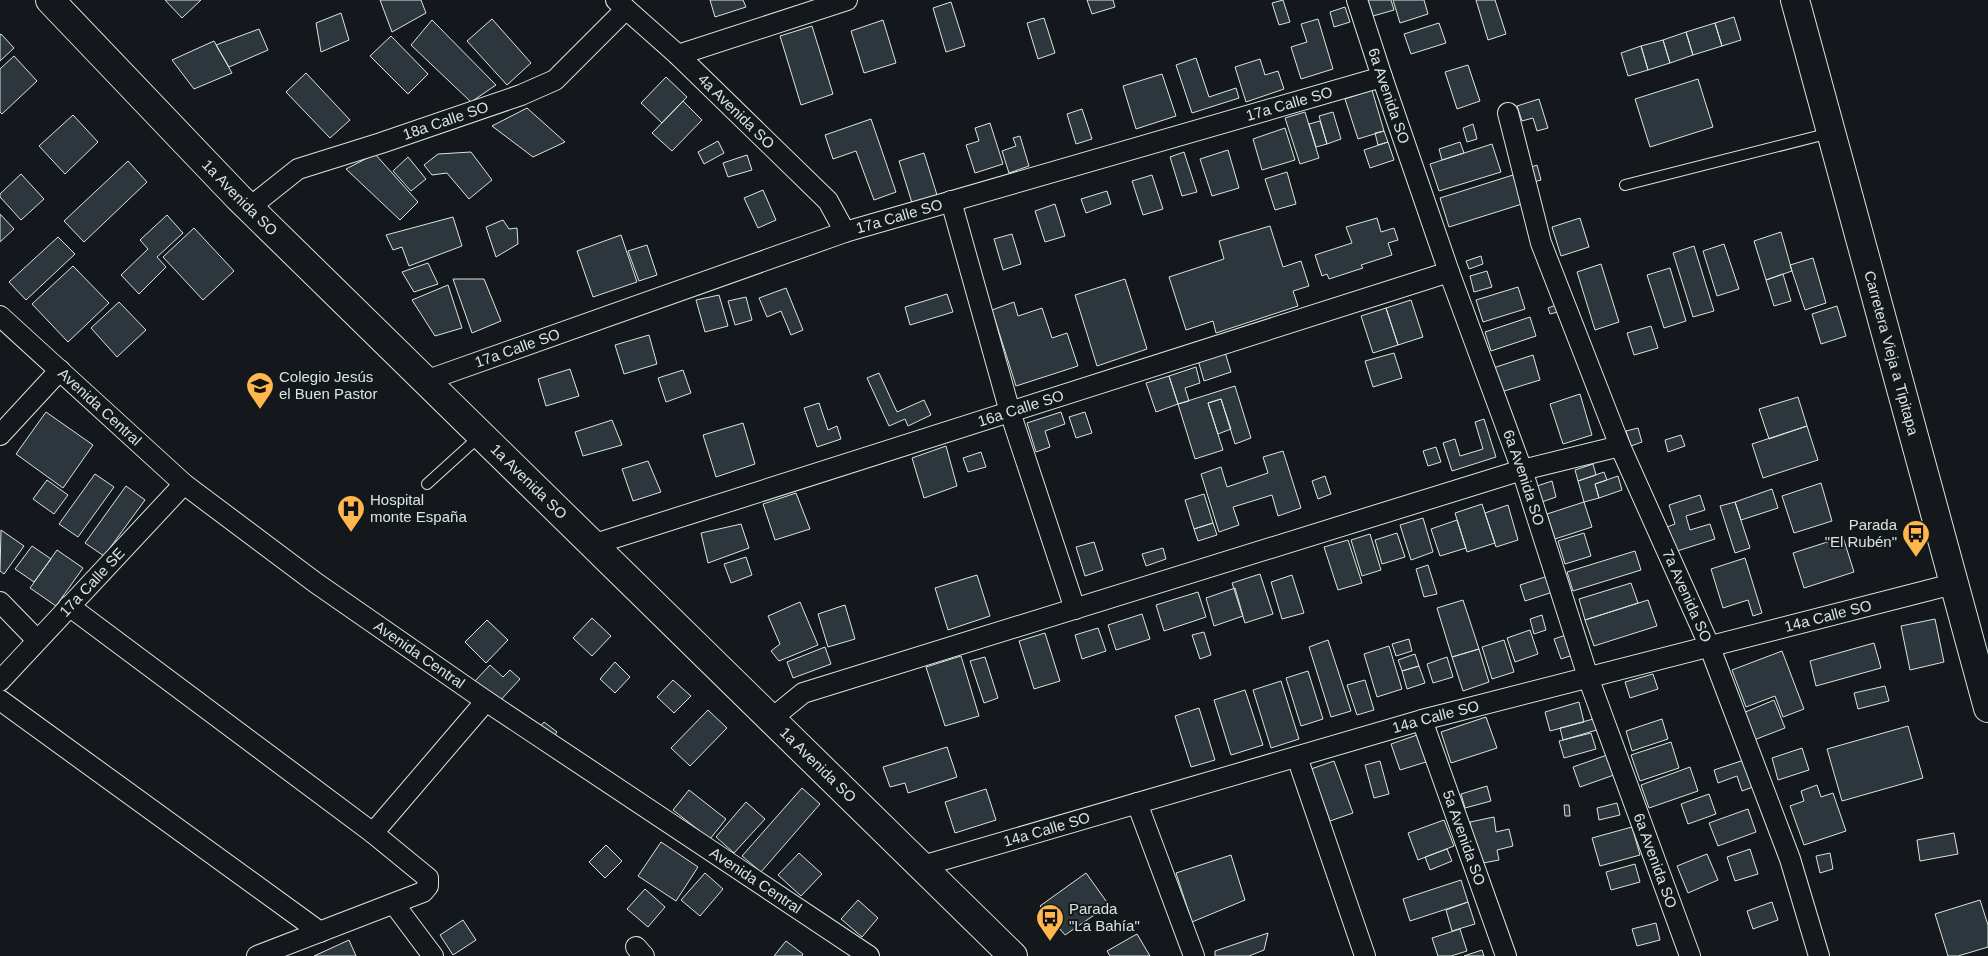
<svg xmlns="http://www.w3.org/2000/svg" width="1988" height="956" font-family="Arial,sans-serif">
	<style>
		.building { fill: #2c363c; stroke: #d8e6dc }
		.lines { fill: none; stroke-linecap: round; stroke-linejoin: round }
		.lane-casing { stroke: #d8e6dc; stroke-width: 12 }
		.street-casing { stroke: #d8e6dc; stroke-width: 22 }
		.secondary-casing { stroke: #d8e6dc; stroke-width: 30 }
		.highway-casing { stroke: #d8e6dc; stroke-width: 30 }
		.lane { stroke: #14181c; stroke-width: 10 }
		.street { stroke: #14181c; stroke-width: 20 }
		.secondary { stroke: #14181c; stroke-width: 28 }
		.highway { stroke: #14181c; stroke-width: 28 }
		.labels { text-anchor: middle; stroke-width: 4; stroke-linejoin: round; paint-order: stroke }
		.street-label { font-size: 15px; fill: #d8e6dc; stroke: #14181c }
		.poi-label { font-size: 15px; fill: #d8e6dc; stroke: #14181c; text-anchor: start }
	</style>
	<rect width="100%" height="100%" fill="#14181c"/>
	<path class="building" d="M165 0H201L182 18Z
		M380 0H421L426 13 392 32Z
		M710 0H743L746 7 715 17Z
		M1087 0H1113L1115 7 1092 14Z
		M1283 0 1290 22 1279 25 1272 3Z
		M1368 0H1391L1394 10 1373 16Z
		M1393 0H1424L1428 14 1400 23Z
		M1476 0H1495L1506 34 1488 40Z
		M951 2 965 46 946 52 933 8Z
		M1345 7 1350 22 1334 27 1330 12Z
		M341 13 349 40 321 52 316 23Z
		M1734 17 1741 40 1722 46 1715 23Z
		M1044 18 1055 53 1038 59 1027 23Z
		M492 19 531 63 507 85 467 41Z
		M1318 19 1333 69 1301 79 1291 47 1307 42 1301 24Z
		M432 20 496 85 471 102 411 45Z
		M883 20 896 63 864 73 851 31Z
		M1439 23 1446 43 1411 54 1404 34Z
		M1715 23 1722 46 1693 55 1686 32Z
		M812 26 833 94 801 105 780 36Z
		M259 29 268 50 229 67 216 45Z
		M1686 32 1693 55 1670 63 1663 40Z
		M1 34 14 48 0 61V35Z
		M391 36 428 74 408 94 370 56Z
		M1663 40 1670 63 1648 70 1641 46Z
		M214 41 232 73 194 89 172 60Z
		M1641 46 1648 70 1628 76 1621 53Z
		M14 56 37 81 2 114 0 112V69Z
		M1196 58 1209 97 1236 88 1239 98 1192 113 1176 65Z
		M1260 59 1265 75 1278 71 1284 89 1246 102 1235 67Z
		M1468 65 1480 101 1457 109 1445 72Z
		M306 73 350 120 330 138 286 92Z
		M1162 74 1176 116 1136 129 1123 86Z
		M666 77 687 97 662 123 641 103Z
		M1698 79 1713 127 1650 147 1635 99Z
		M1372 90 1384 131 1358 139 1345 99Z
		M1539 99 1548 128 1537 131 1533 118 1522 121 1517 106Z
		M683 101 702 120 672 151 652 133Z
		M527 108 565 142 533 157 492 126Z
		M1082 109 1092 139 1076 144 1067 114Z
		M1305 112 1319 158 1300 164 1285 118Z
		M1333 112 1341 139 1327 144 1319 116Z
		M73 115 98 142 65 174 39 146Z
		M871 119 896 192 874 200 856 151 833 159 825 135Z
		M1320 121 1327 144 1316 147 1309 124Z
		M990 123 1003 164 975 173 966 145 979 141 975 128Z
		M1473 124 1477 139 1467 142 1463 128Z
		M1285 128 1295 160 1262 170 1253 139Z
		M1384 131 1388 142 1378 145 1375 133Z
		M1020 136 1029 166 1009 173 1002 151 1016 146 1013 138Z
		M718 141 724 153 704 164 698 152Z
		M1388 142 1394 160 1370 168 1364 150Z
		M1460 142 1464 153 1442 160 1439 149Z
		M1492 144 1501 172 1439 191 1430 164Z
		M1228 150 1239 188 1212 196 1200 159Z
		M471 152 492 180 469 199 447 173 432 175 424 165 438 154Z
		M1184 152 1197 192 1182 196 1170 157Z
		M924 153 937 195 912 203 899 161Z
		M375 154 418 202 400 220 346 169Z
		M747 155 752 170 728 177 723 163Z
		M408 157 426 179 411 191 393 171Z
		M128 161 147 182 84 242 64 221Z
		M1537 165 1541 180 1530 183 1526 169Z
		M1287 172 1296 204 1275 210 1265 179Z
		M21 174 44 199 21 220 0 197V194Z
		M1152 175 1163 209 1143 215 1132 181Z
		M1513 175 1522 204 1449 227 1440 198Z
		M763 190 776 220 758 228 744 198Z
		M1107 191 1111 204 1086 213 1081 199Z
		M1055 204 1065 236 1045 242 1035 211Z
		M0 214 14 229 0 242Z
		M167 215 183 233 157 257 166 267 139 294 121 275 148 249 140 240Z
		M453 217 462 246 409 266 402 247 393 250 386 235Z
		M1377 218 1381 232 1394 228 1398 240 1388 243 1392 255 1361 265 1363 268 1329 279 1327 274 1322 276 1315 255 1352 243 1346 227Z
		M1580 218 1589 247 1561 256 1552 227Z
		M503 220 509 229 517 228 518 244 496 257 486 227Z
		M1270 226 1283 267 1301 261 1309 286 1293 291 1298 306 1216 333 1213 321 1186 330 1169 277 1224 259 1219 241Z
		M194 228 234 271 203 300 163 257Z
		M1781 232 1792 271 1766 280 1754 241Z
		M1012 234 1021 264 1003 270 994 239Z
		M621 235 637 282 593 297 577 251Z
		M58 237 75 254 26 300 9 282Z
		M1724 244 1739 289 1717 296 1703 251Z
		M647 245 657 275 639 281 628 251Z
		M1694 246 1714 311 1693 317 1673 253Z
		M1481 256 1483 264 1469 269 1466 261Z
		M1813 258 1826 303 1805 310 1790 265Z
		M428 263 438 284 414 292 402 272Z
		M1601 264 1619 322 1595 330 1577 272Z
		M73 266 109 303 68 342 32 304Z
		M1670 268 1686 321 1664 328 1647 275Z
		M1487 271 1492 287 1474 292 1470 276Z
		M1783 274 1791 301 1774 306 1766 280Z
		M453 279H484L501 321 472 333Z
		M1125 279 1147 349 1097 366 1075 295Z
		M448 285 462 328 435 336 412 300Z
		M1518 287 1525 309 1483 322 1476 300Z
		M786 288 803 330 791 335 781 311 767 317 759 298Z
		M947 294 953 312 910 325 905 307Z
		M719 295 728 326 705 332 696 300Z
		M746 297 752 320 735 325 728 301Z
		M1411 300 1423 337 1398 345 1386 308Z
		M119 302 146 330 117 357 91 328Z
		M1014 302 1018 316 1042 308 1052 338 1067 333 1078 366 1016 386 992 310Z
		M1556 305 1558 312 1550 314 1548 308Z
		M1837 306 1846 336 1821 344 1812 314Z
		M1386 308 1398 345 1373 353 1361 316Z
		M1530 317 1536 336 1491 351 1485 332Z
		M1651 326 1658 348 1634 355 1627 333Z
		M649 335 657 364 624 374 615 345Z
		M1225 352 1231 372 1204 381 1198 360Z
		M1394 353 1402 378 1373 387 1365 361Z
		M1533 355 1540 380 1501 392 1493 368Z
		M1196 367 1200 383 1185 388 1189 401 1178 404 1169 376Z
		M570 369 579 396 546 406 538 379Z
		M683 370 691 393 666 402 658 378Z
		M879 373 897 412 924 400 931 415 908 426 905 419 889 426 867 378Z
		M1169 376 1178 404 1156 412 1146 383Z
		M1235 386 1251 438 1235 444 1221 399 1208 403 1223 450 1195 459 1178 404Z
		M1580 394 1592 435 1563 444 1550 404Z
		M1798 397 1807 426 1769 439 1759 409Z
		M1221 399 1231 429 1218 434 1208 403Z
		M819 403 828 430 837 426 841 439 817 447 804 408Z
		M46 412 93 445 63 488 16 454Z
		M1061 412 1065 424 1045 431 1050 447 1036 452 1027 423Z
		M1085 412 1092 433 1076 438 1069 417Z
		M1484 419 1496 457 1452 471 1443 443 1455 439 1460 456 1483 449 1475 422Z
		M612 420 622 445 583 456 575 432Z
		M743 423 755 464 716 477 703 435Z
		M1807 426 1818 460 1763 478 1752 444Z
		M1638 428 1642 442 1631 446 1626 431Z
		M1681 435 1685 446 1668 452 1665 440Z
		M946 446 957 486 924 498 912 458Z
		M1436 447 1441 462 1428 466 1423 451Z
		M1283 451 1301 508 1278 516 1272 495 1233 507 1239 525 1219 532 1201 474 1221 467 1227 487 1268 473 1263 457Z
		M981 452 986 467 968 472 963 458Z
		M648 461 661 492 633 501 622 469Z
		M1593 464 1596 475 1578 481 1575 470Z
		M1604 472 1607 480 1595 484 1599 498 1584 502 1578 481Z
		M95 474 114 487 78 537 59 524Z
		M1325 476 1331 494 1318 499 1312 481Z
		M1618 476 1622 490 1599 498 1595 484Z
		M47 480 68 495 54 514 33 499Z
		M1552 481 1556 497 1542 502 1537 486Z
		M1821 483 1832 521 1794 533 1782 496Z
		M126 486 145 500 104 556 85 543Z
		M1772 489 1778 508 1741 520 1735 502Z
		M796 493 810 529 775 540 763 504Z
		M1204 494 1213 523 1194 529 1185 500Z
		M1700 495 1705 510 1686 516 1690 530 1710 524 1715 539 1674 552 1667 527 1675 524 1669 505Z
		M1584 502 1592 527 1555 539 1547 514Z
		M1735 502 1750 548 1735 553 1720 506Z
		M1482 504 1495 543 1467 552 1455 513Z
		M1508 505 1518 540 1496 547 1485 513Z
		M1423 518 1433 552 1411 560 1400 525Z
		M1457 520 1466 548 1440 556 1431 529Z
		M1213 523 1217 535 1198 541 1194 529Z
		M741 524 749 548 708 563 701 533Z
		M1 530 24 546 4 574 0 571Z
		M1397 533 1405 557 1382 564 1375 540Z
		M1584 533 1591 556 1565 564 1558 541Z
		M1370 534 1381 570 1362 576 1351 540Z
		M1843 537 1854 572 1804 588 1793 553Z
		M1348 540 1362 583 1338 590 1324 547Z
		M1094 542 1103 570 1085 576 1076 547Z
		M32 546 51 559 34 582 15 569Z
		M1163 548 1166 559 1146 566 1142 554Z
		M57 550 83 568 56 606 30 588Z
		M1635 551 1641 570 1573 591 1567 572Z
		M746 557 752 575 731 583 724 564Z
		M1745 558 1762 613 1753 616 1748 600 1723 608 1711 569Z
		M1428 565 1437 594 1424 597 1416 569Z
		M1260 574 1273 614 1245 623 1232 583Z
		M977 575 990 616 948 630 935 588Z
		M1292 575 1304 613 1282 619 1271 582Z
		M1548 576 1553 592 1525 601 1520 585Z
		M1631 583 1638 603 1585 620 1579 599Z
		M1235 588 1243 616 1214 626 1206 598Z
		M1198 592 1206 617 1164 631 1156 605Z
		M1463 600 1479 649 1452 657 1437 608Z
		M1648 600 1657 626 1594 646 1585 620Z
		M800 602 818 645 779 661 771 651 780 644 768 616Z
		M845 605 855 639 828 647 818 614Z
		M1142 614 1150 639 1116 650 1108 625Z
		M1542 615 1546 630 1534 634 1530 619Z
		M592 618 611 636 592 656 573 638Z
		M1935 619 1944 662 1910 670 1901 626Z
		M487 620 508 640 486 663 465 642Z
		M1098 628 1106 651 1082 659 1075 635Z
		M1530 630 1538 654 1515 662 1507 638Z
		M1204 632 1211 655 1200 659 1192 635Z
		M1045 633 1060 681 1034 689 1019 641Z
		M1566 635 1573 655 1561 659 1554 639Z
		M1409 639 1412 651 1396 656 1392 644Z
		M1328 640 1351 711 1331 717 1309 647Z
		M1504 640 1514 672 1492 679 1482 647Z
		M1874 643 1881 668 1816 686 1810 661Z
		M1389 646 1402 689 1377 697 1364 654Z
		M825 647 831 664 793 678 787 662Z
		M1479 649 1489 682 1463 691 1452 657Z
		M1782 651 1804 709 1783 717 1775 696 1746 707 1732 670Z
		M1415 654 1419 666 1402 671 1398 660Z
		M961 656 979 716 945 726 926 667Z
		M985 657 998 698 984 703 970 661Z
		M1447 657 1453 677 1433 683 1427 664Z
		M615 662 630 677 615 693 600 679Z
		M490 665 503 677 510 670 520 679 498 703 474 682Z
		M1419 666 1425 683 1407 689 1402 671Z
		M1308 671 1323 719 1301 726 1286 678Z
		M1653 674 1658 689 1630 698 1625 682Z
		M673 680 691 696 674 713 657 697Z
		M1365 680 1374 710 1357 715 1347 685Z
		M1281 681 1299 739 1271 748 1253 690Z
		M1885 686 1889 701 1858 709 1854 693Z
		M1245 690 1263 745 1231 755 1214 700Z
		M1774 700 1785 728 1754 740 1743 713Z
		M1579 702 1584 722 1550 731 1545 712Z
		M1199 708 1215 760 1191 767 1175 716Z
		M708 710 727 728 690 766 671 748Z
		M1486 717 1497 748 1451 763 1441 732Z
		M1597 718 1600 729 1563 740 1560 728Z
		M1662 719 1668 739 1632 751 1626 731Z
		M544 722 557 732 551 740 538 729Z
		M1908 726 1923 778 1842 801 1827 749Z
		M1591 733 1596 749 1564 758 1559 741Z
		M1417 735 1426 762 1400 770 1391 744Z
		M1671 742 1679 768 1640 781 1631 755Z
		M947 747 957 777 908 793 905 783 890 787 883 767Z
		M1802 748 1809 770 1778 780 1772 758Z
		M1607 755 1614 775 1580 787 1573 767Z
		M1744 760 1753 787 1742 791 1737 776 1718 783 1714 770Z
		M1334 761 1353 813 1330 821 1311 769Z
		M1380 761 1389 794 1374 798 1365 765Z
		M1690 767 1698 791 1649 808 1641 785Z
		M1817 785 1821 797 1833 793 1846 831 1804 845 1790 806 1804 801 1801 791Z
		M1487 786 1491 801 1465 808 1461 794Z
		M802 788 820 804 761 872 742 856Z
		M986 789 996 820 955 833 945 802Z
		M689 790 726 819 710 839 673 810Z
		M1709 794 1716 814 1688 824 1681 804Z
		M746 802 765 819 734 853 716 837Z
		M1617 803 1620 815 1599 820 1597 808Z
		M1564 805H1569L1570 816H1565Z
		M1748 809 1756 832 1718 846 1709 823Z
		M1494 817 1496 832 1509 829 1513 846 1497 850 1499 860 1478 864 1470 822Z
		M1444 820 1454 846 1418 860 1408 833Z
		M1632 827 1640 855 1600 866 1592 838Z
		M1954 833 1958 854 1920 861 1917 840Z
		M661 842 698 867 676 901 638 876Z
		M606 845 622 861 605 878 589 862Z
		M1447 849 1452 861 1430 870 1425 857Z
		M1750 849 1758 874 1735 881 1727 857Z
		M799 853 822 874 801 896 778 875Z
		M1830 853 1833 869 1820 873 1816 856Z
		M1707 854 1718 880 1688 893 1677 866Z
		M1231 855 1245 900 1192 922 1176 873Z
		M1635 864 1640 882 1611 890 1606 872Z
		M705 873 723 889 700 916 681 900Z
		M1086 873 1109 905 1065 935 1040 906Z
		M1461 880 1468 902 1410 921 1403 899Z
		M645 889 665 907 648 927 627 909Z
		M858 900 878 918 862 937 841 919Z
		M1980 900 1988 925V947L1958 956H1948L1935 914Z
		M1468 902 1475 924 1452 931 1446 910Z
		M1772 902 1778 920 1753 929 1747 911Z
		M463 920 476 940 453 955 440 935Z
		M1656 923 1660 940 1637 946 1632 929Z
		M1460 929 1467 951 1451 956H1438L1432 938Z
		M1268 933 1264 950 1249 956H1215V951Z
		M1137 934 1150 956H1110L1107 951Z
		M349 940 356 956H314Z
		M786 941 803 954 802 956H774Z
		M1482 950 1484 956H1464Z"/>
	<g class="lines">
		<defs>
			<path id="lane" d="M1625 185 1830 133
				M427 484 480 436"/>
			<g id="street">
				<path id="s1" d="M616 0 678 55 828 201 845 232"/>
				<path id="s2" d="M1357 0 1382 77 1449 272 1522 470 1588 677 1690 956"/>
				<path d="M678 55 847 0"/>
				<path id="s3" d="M1508 113 1541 243 1620 446 1709 645 1790 859 1819 956"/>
				<path d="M951 201 1010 412 1075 609"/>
				<path id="s4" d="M249 208 298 169 381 143 521 95 555 80 626 9"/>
				<path id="s5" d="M0 316 184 484 316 583 486 701 869 956"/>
				<path id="s6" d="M425 381 845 232 1382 77"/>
				<path d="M0 435 60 370"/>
				<path id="s7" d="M592 545 1449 272"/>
				<path d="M0 602 37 640"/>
				<path d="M69 606 373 833 486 701"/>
				<path id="s8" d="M0 681 184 484"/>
				<path d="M0 700 320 932"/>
				<path d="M770 720 803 693 1522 470 1620 446"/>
				<path id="s9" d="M1422 720 1506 956"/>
				<path d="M1297 757 1365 956"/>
				<path d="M1137 803 1194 956"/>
				<path id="s10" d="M922 866 1422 720 1953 584"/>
				<path d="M394 904 433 956"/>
				<path d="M636 947 644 956"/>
				<path d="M257 956 423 892 428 886V878L373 833"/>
			</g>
			<g id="secondary">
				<path id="s11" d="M1795 0 1988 708"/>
			</g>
			<g id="highway">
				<path id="s12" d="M50 0 238 197 1013 956"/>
			</g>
		</defs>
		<use href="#lane" class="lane-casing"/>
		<use href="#street" class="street-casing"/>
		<use href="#secondary" class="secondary-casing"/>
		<use href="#highway" class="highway-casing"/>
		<use href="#lane" class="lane"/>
		<use href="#street" class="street"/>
		<use href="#secondary" class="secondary"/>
		<use href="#highway" class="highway"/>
	</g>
	<defs>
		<symbol id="university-pin" viewBox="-11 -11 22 30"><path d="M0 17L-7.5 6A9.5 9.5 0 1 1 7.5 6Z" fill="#ffb74d" stroke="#14181c"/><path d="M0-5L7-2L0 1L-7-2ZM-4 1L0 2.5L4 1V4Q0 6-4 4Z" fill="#111"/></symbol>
		<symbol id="hospital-pin" viewBox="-11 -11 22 30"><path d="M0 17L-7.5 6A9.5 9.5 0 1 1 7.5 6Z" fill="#ffb74d" stroke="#14181c"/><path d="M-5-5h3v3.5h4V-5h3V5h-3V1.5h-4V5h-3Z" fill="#111"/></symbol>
		<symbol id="bus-pin" viewBox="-11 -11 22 30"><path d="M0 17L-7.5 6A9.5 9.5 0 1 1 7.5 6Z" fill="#ffb74d" stroke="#14181c"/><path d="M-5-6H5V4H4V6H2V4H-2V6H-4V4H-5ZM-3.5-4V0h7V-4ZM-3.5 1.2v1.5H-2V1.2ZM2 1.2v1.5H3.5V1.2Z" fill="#111"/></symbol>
	</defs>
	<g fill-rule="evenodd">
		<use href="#university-pin" x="244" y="370" width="32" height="43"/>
		<use href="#hospital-pin" x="335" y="493" width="32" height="43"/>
		<use href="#bus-pin" x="1900" y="518" width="32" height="43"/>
		<use href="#bus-pin" x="1034" y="902" width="32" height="43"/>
	</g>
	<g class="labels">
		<g class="street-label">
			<text dy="5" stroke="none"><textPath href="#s2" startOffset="101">6a Avenida SO</textPath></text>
			<text dy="5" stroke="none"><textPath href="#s6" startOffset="908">17a Calle SO</textPath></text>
			<text dy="5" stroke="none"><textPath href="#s1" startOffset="164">4a Avenida SO</textPath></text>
			<text dy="5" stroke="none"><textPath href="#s4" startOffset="218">18a Calle SO</textPath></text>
			<text dy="5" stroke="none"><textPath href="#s12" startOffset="274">1a Avenida SO</textPath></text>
			<text dy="5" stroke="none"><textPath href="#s6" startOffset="502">17a Calle SO</textPath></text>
			<text dy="5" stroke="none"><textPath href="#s6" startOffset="98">17a Calle SO</textPath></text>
			<text dy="5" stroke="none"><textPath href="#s11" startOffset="366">Carretera Vieja a Tipitapa</textPath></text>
			<text dy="5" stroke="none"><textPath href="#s5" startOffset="135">Avenida Central</textPath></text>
			<text dy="5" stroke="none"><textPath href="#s7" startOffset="450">16a Calle SO</textPath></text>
			<text dy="5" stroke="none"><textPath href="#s2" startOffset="506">6a Avenida SO</textPath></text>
			<text dy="5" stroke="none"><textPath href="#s12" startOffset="679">1a Avenida SO</textPath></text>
			<text dy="5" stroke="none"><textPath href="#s8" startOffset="135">17a Calle SE</textPath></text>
			<text dy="5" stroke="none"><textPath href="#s3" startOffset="516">7a Avenida SO</textPath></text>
			<text dy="5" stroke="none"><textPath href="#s10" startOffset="940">14a Calle SO</textPath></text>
			<text dy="5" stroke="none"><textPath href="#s5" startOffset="540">Avenida Central</textPath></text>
			<text dy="5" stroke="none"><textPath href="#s10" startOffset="535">14a Calle SO</textPath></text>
			<text dy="5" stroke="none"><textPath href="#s12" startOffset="1084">1a Avenida SO</textPath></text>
			<text dy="5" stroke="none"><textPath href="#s10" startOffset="130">14a Calle SO</textPath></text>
			<text dy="5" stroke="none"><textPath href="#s9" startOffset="125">5a Avenida SO</textPath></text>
			<text dy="5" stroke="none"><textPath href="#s2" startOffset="911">6a Avenida SO</textPath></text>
			<text dy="5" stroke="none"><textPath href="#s5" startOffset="945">Avenida Central</textPath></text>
		</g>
		<g class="poi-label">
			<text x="279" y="382">Colegio Jesús<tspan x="279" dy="17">el Buen Pastor</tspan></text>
			<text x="370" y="505">Hospital<tspan x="370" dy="17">monte España</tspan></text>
			<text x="1897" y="530" text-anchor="end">Parada<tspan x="1897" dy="17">"El Rubén"</tspan></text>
			<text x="1069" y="914">Parada<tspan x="1069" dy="17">"La Bahía"</tspan></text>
		</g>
	</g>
</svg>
